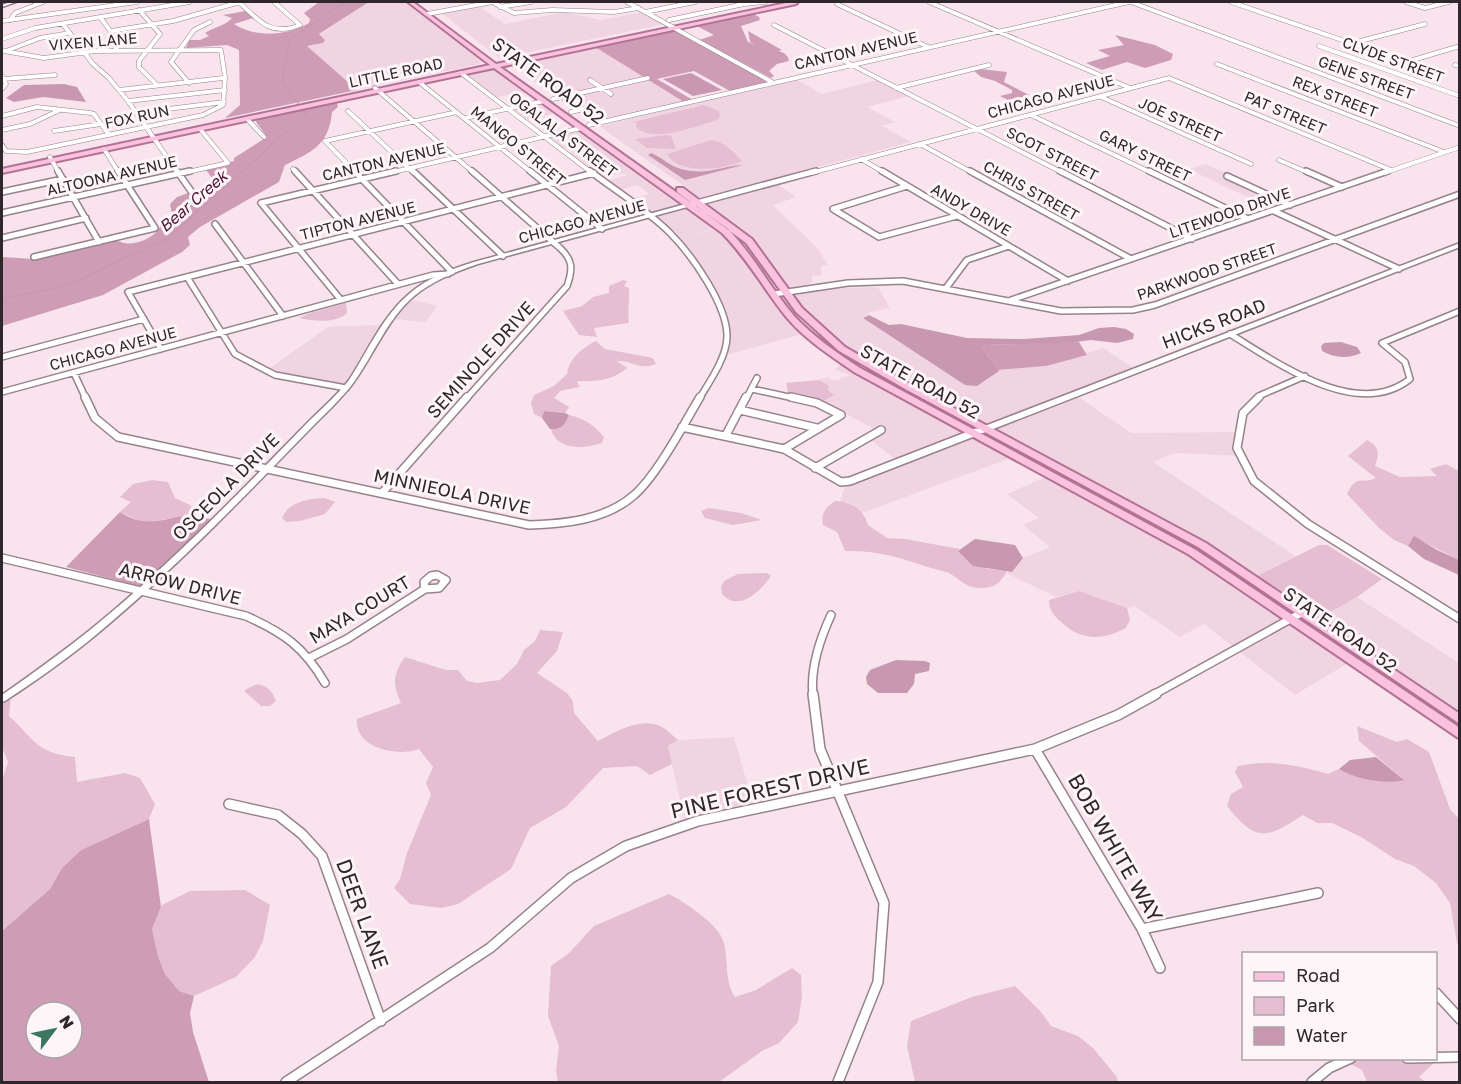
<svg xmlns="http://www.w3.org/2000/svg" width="1461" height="1084" font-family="'Golos Text',sans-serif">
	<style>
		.built { fill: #f1d4e2 }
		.green { fill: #e5bed1 }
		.forest { fill: #ce9db5; fill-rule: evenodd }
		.water { fill: #c898b0 }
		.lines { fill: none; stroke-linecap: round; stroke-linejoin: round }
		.stream { stroke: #c898b0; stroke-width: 1.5 }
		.minor-far3-casing { stroke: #96828c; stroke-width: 5 }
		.minor-far2-casing { stroke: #96828c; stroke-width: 8 }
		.minor-far1-casing { stroke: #96828c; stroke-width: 10 }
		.minor-casing { stroke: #96828c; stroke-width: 12 }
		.tertiary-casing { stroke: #96828c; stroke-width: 3 }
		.primary-casing { stroke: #b27294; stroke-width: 4 }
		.minor-far3 { stroke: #fff; stroke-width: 4 }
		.minor-far2 { stroke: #fff; stroke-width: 5 }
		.minor-far1 { stroke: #fff; stroke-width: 7 }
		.minor { stroke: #fff; stroke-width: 9 }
		.tertiary { fill: #fff; fill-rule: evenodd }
		.primary { fill: #fbc2e0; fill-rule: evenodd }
		.labels { text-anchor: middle; stroke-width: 6; stroke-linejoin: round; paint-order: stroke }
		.far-street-label { font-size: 15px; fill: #2f272b; stroke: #fef5f9 }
		.far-water-label { font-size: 16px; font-style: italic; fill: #4e1437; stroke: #fef5f9 }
		.street-label { font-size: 18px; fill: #2f272b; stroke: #fef5f9 }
		.near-street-label { font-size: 21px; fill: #2f272b; stroke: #fef5f9 }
	</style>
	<rect width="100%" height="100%" fill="#f9e4ee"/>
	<path class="built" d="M369 2H405L483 61 480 64 357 90 307 46 323 43 319 35Z
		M477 5 505 24 564 12 601 20 642 12 665 24 499 58 440 12Z
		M595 47 684 102 594 123 512 66Z
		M488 70H495L526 92 497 97 467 74Z
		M796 79 822 94 878 80 909 96 867 107 895 122 882 126 911 142 702 198 739 189 744 191 777 184 796 197 773 205 817 248 828 265 821 266 822 275 812 276 813 283 808 284 811 289 878 287 890 308 870 312 863 318 965 385 986 381 998 370 1046 366 1103 348 1135 369 989 427 884 371 844 346 813 320 747 235 703 201 701 198 599 126Z
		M541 103 555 113 529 121 513 109Z
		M576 130 580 131 680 204 650 213 632 199 649 194 638 185 620 190 608 181 627 175 623 173 604 177 569 152 586 147 581 144 564 148 550 137Z
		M1206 164 1227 174 1223 176 1285 204 1264 211 1243 201 1250 198 1188 169Z
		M686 209 715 228 683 238 715 229 732 242 747 259 784 315 803 334 726 355 731 334 714 296 679 240 651 217 604 230 651 216 683 238 656 217Z
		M409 299 437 306 426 322 394 319Z
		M397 308 341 391 264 372 328 327 379 325Z
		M841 364 851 371 1011 458 862 513 848 502H840L846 482 851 484 901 464 871 440 883 433 821 402 829 386 819 380 828 377 831 380H838L850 375 835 370Z
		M1077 396 1131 433 1238 432 1242 456 1175 453 1153 462 1297 557 1257 576 1181 527 993 429Z
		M1046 477 1157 533 1350 662 1295 695 1204 624 1180 637 1134 606 1127 608 1079 591 1056 597 1006 573 1012 571 1023 558 1050 547 1023 525 1039 518 1007 494Z
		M1357 597 1459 663V713L1320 618Z
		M734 737 755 811 686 827 668 746 677 740Z"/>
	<path class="green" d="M704 105 719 111 720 117 715 121C694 126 654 144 636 127L637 123 633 122Z
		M667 135 671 136 676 149 647 148 635 139Z
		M711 140C724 141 733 152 742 161 724 170 678 175 667 154Z
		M623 280 627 281 624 286 629 288C630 300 627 311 629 323L594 328 597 337 579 335 563 311 582 306 593 297 609 293V286Z
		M346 303 347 313C336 324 313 321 299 318L310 313Z
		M596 341 605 349 653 358 656 364C640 371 632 360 617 361L627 368C613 380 597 382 579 381L577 382 580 387 560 391 554 398 569 407 565 413 544 411 542 418 534 414 531 403 534 395 554 386 567 374C569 359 582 348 596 341Z
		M819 380 829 386 828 390 834 395 821 402 788 393 786 383Z
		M569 415C585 419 593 424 604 437L602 443C585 449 557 451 551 429 563 430 564 425 569 415Z
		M1367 440C1379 447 1380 452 1375 466L1400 477 1437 476 1430 469 1446 464 1459 471V560L1414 537 1408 546 1394 540 1379 528 1347 494C1357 473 1361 485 1376 478L1348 456Z
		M152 480 168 482 175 498 190 505 197 514 144 523 120 512 131 502 120 497 133 484Z
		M325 498 335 502 325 514 300 521 286 522 282 518C289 501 308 499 325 498Z
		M835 501C851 502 863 508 868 525L887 538 905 539 960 549 958 551 988 569 1007 571C1000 584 993 589 978 588 963 586 960 579 949 573 944 571 937 570 931 568 902 558 876 550 845 551L837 532 823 525C821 513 825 508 835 501Z
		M709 508 741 513 762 520 733 525 705 518 701 511Z
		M1319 545H1327L1382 579 1357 597 1320 618 1257 576Z
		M767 573 771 576C760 591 740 613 722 594L721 587 724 581 738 574Z
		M1079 591 1127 608 1130 620 1126 628C1101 641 1081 641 1060 621 1053 615 1049 609 1049 600Z
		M540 630 563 632 557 651 537 673 567 693 573 701 574 713 598 741C616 732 641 716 662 727 668 730 673 736 678 740L668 746 672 764 650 775 637 766 603 768 566 807 530 828 511 869 458 904 442 908 410 904 394 888 400 879 407 853 431 795 426 783 433 767 419 749C398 757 354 749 357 719L401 703C392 684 393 674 405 657L446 670H458L467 681 477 683 500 680 517 664 524 650 535 641Z
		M258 684C269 687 272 691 276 701L270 706H261L244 691 248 688Z
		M11 695 9 716C35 740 36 753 75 757L77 782 125 773 140 778 155 804 149 819 81 850 62 868 50 889 2 931V780L8 762 2 747V702Z
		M1357 726 1397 742 1407 739 1429 752 1450 809 1459 819V946L1457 943 1450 903 1436 883 1414 866 1395 859 1361 837 1332 823H1317L1303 815C1267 838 1257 844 1227 806L1231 794 1243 787 1235 772 1238 766C1270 759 1297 765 1328 774L1339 769C1358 780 1381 779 1403 779L1359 741Z
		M245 890 270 905 263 941 255 957 236 977 194 996 179 991 165 974 158 956 152 929 162 905 190 891Z
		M669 894C683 901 716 923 722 938 730 957 723 980 735 997L756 990 792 968 801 975 802 996 798 1022 779 1043 762 1051 719 1082H558L556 1071 559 1046 548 1016 551 966 569 953 594 926Z
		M1015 986 1042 1013 1051 1026 1078 1036 1093 1048 1117 1077 1118 1082H915L907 1046 911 1021 972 997Z
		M1436 1058 1437 1060 1419 1077 1426 1082H1367L1362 1070 1340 1059Z"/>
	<path class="forest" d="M319 2H369L319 34 325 40 323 43 307 46 357 90 225 118 240 105 239 50 227 45 186 48 189 40H200L209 36 205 33C214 27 225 26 232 18L223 15 246 11 253 18 234 24C256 38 286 36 309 23L310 19 304 13Z
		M750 12 759 17 760 20 741 26 748 42 755 45 750 42 748 31 782 50 778 51C784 52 788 55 789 61L777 64 769 71 774 76 771 78 699 40 714 35 695 25Z
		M673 30 768 82 730 91 694 71 657 79 693 100 684 102 595 47Z
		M1115 35 1155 45 1173 54 1171 60 1145 68 1127 62 1102 70 1086 63 1110 56 1098 50 1124 45Z
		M980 69 1007 72 1004 82 1029 95V98L1019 97 1008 100 1000 96 1012 93V90L995 81 981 77 973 70Z
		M334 102 337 103 338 107 332 112C329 145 312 152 285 165L279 182 200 227 188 237 190 245 182 252 103 295 2 326V257L34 259 115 239C126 248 147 242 156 232 165 224 158 221 172 214L170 204 177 197 216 183 206 170 234 161V158L267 137 256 122 257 119Z
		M1079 342 1087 355 1046 366 998 370 983 349 986 345Z
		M120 512C158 536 174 505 212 520L142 587 66 567Z
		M149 819 161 907 152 929 158 956 165 974 179 991 194 996 190 1013 193 1032 209 1082H2V931L50 889 62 868 81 850ZM36 1012H72V1048H36Z"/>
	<path class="water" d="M691 73 722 90 693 96 663 79Z
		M64 84 77 87 86 102 43 97 14 102 6 98 24 85Z
		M651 153C662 157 669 166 681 169 708 176 721 166 743 165L685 180 648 155Z
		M869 315 889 325 901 324 967 338 1024 339 1079 335 1099 328 1114 327 1126 329 1134 334 1133 339 1117 343 1091 340 1069 343 986 345 983 349 999 371 977 386 965 385 863 318Z
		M1341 342 1357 347 1361 353C1348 359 1334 358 1322 351L1321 346 1324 343Z
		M544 411 565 413 569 415C564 426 562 430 550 429L542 418Z
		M1414 536 1437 550 1459 560V575L1424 559 1408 546Z
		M975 539 1015 545 1023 558 1012 572 973 566 958 551Z
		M896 660 925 661 930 663 929 671 915 674 914 684 907 693H878L867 684 866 677 870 670Z
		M1376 757 1404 780C1386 785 1355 779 1339 769L1350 760Z"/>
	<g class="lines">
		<path class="stream" d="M298 103 282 82 290 39 345 2
			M2 299 68 285 168 238 306 114 302 109"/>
		<defs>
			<path id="minor-far3" d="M239 2C259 21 271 37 300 25L274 2
				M492 2 514 13 552 10 614 12 639 8
				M627 2 772 82
				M929 2 1130 88
				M1131 2 1460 126
				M1231 2 1406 62 1460 46
				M1406 2 1425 8 1449 2
				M744 4 765 2
				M837 4 928 47
				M500 7 531 2
				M139 10 160 34 139 61V67L157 85
				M645 12 695 2
				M427 14 493 2
				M100 17 120 44 115 50
				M10 20 15 13 43 2
				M669 20 744 4 738 2
				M2 21 137 2
				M63 24 93 64 109 78 128 101 178 173
				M774 25 1063 173
				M111 31 173 21 240 2
				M2 39 35 28 190 2
				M1353 43 1425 24
				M1319 46 1460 96
				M6 51 40 38 70 33
				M1217 64 1444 152
				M1455 65 1460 66
				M461 73 592 173
				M2 76 6 84 2 89
				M3 79 55 75
				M590 80 611 94
				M419 82 532 173
				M189 83 171 62 194 30 210 22
				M375 88 474 173
				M896 88 989 65
				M119 90 223 78
				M1101 97 1251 164
				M553 99 648 78
				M128 101 225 90
				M348 111 414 173
				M571 112 587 108
				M136 113 224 102
				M1031 115 1152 173
				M2 116 37 107 90 113 94 114 109 135
				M465 118 544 101
				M247 119 264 137
				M589 125 1129 2
				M2 130 30 124 60 110
				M54 131 101 124
				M325 141 356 173
				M325 141 457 112
				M920 144 973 173
				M2 145 6 151 27 152 203 115 223 105 225 77 221 50 95 51 44 58 4 51
				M104 149 119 173
				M50 157 59 173
				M861 159 885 173
				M1279 160 1309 173
				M293 169 297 173
				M183 173 228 163 200 129
				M389 173 581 128
				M811 173 1169 78 1391 170
				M1384 173 1460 147"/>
			<path id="minor-far2" d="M58 171 99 242
				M177 171 191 191
				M295 171 398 284
				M354 171 452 272
				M413 171 503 256
				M530 171 602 229
				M590 171C616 191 647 210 670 233 692 255 727 305 727 336 727 357 710 381 699 399
				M882 171 1068 281
				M970 171 1131 259
				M1060 171 1192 239
				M1149 171 1248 219
				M1306 171 1342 187
				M1227 176 1290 205
				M907 186 833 209 879 237 957 216
				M2 192 63 179
				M693 204 816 171
				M1274 211 1399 269
				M2 213 190 171
				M215 224 283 316
				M2 238 86 218
				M34 257 155 228 118 171
				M187 277 235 354 275 375 346 388
				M946 288 967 260 1009 246
				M774 294 848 283 903 281 1061 311 1133 310 1155 305 1460 194
				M341 300 261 203 396 171
				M1011 300 1388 171
				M1230 334C1278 363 1357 421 1410 379L1405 362 1382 343 1460 311
				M161 349 128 292 594 173
				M2 357 144 319
				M74 373 86 399
				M752 389 798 399
				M2 392 433 275 448 274
				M466 399 567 286C573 269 573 260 560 248L472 171
				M746 399 757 378
				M1257 399 1261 395 1305 376"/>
			<path id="minor-far1" d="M85 397 95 418 118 437 529 525C565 524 605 520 633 496 656 477 684 424 700 397
				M1259 397 1243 413 1237 448 1254 481 1308 524 1460 619
				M740 410 817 428
				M682 427 784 449 841 482 850 481 976 432
				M726 435 746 397
				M784 449 841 415 817 403 791 397
				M815 468 881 430
				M382 493 467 397
				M2 558 246 616C284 633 304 647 325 683
				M437 575 446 580 439 588 425 589 424 582 431 576Z
				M311 657 347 639 425 589
				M813 695C810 668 820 639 831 615
				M1153 695 1303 612"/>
			<path id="minor" d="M813 694 820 749 884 903 878 982 838 1082
				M1035 749 1142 929 1160 968
				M229 804 278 815 302 834 322 856 381 1021
				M1142 929 1318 893
				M1436 993 1460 1019
				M1407 1058 1460 1057
				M286 1082 490 948 571 878 626 846 698 821 1035 749 1118 715 1156 694
				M1312 1082 1329 1068 1351 1058"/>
			<path id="tertiary" d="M11 2H16L2 7V5Z
				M689 203 692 205 691 206 478 264C455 272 432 281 413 297 387 320 374 354 354 382 342 398 327 412 313 426 244 497 174 570 97 634 68 658 37 680 5 701L2 702V695C32 674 61 653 90 630 169 566 240 492 311 419 324 407 338 394 349 380 368 351 382 317 409 294 427 278 451 269 474 262Z
				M1460 243V247L983 433H977L976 431 977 429Z"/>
			<path id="primary" d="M408 2H413L496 64 791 2H798L796 4 500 67 728 229C754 256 771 289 795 317 814 337 837 353 860 368L1196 550 1460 728V739L1188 554 854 372C831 356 806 340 788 319 765 291 748 259 722 233L494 68 2 173V169L490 65Z
				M677 188H683L752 239 802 308 845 347 913 386 1206 543 1460 714V724L1198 547 907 390 839 351 796 312 746 243 677 192Z"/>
		</defs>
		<use href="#minor-far3" class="minor-far3-casing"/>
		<use href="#minor-far2" class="minor-far2-casing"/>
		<use href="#minor-far1" class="minor-far1-casing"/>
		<use href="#minor" class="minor-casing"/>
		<use href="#tertiary" class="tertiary-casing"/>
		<use href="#primary" class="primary-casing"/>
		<use href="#minor-far3" class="minor-far3"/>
		<use href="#minor-far2" class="minor-far2"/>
		<use href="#minor-far1" class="minor-far1"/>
		<use href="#minor" class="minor"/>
		<use href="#tertiary" class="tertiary"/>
		<use href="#primary" class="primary"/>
	</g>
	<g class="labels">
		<g class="far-street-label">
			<text transform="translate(93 42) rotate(-5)" y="5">VIXEN LANE</text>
			<text transform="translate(856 51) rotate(-13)" y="5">CANTON AVENUE</text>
			<text transform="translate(1393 60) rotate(20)" y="5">CLYDE STREET</text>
			<text transform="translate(396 73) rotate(-12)" y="5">LITTLE ROAD</text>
			<text transform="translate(1366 78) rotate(20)" y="5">GENE STREET</text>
			<text transform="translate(1051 97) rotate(-15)" y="5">CHICAGO AVENUE</text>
			<text transform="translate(1335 97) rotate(21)" y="5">REX STREET</text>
			<text transform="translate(1285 113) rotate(23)" y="5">PAT STREET</text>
			<text transform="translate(137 117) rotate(-12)" y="5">FOX RUN</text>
			<text transform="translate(1180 120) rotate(24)" y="5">JOE STREET</text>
			<text transform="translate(563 135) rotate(37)" y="5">OGALALA STREET</text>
			<text transform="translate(518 146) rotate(39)" y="5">MANGO STREET</text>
			<text transform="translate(1052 154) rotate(27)" y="5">SCOT STREET</text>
			<text transform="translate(1145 156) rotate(26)" y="5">GARY STREET</text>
			<text transform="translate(384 162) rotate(-13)" y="5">CANTON AVENUE</text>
			<text transform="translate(112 176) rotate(-13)" y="5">ALTOONA AVENUE</text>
			<text transform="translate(1031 191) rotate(29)" y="5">CHRIS STREET</text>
			<text transform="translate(971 210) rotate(30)" y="5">ANDY DRIVE</text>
			<text transform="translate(1230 213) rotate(-19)" y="5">LITEWOOD DRIVE</text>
			<text transform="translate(358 221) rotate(-14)" y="5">TIPTON AVENUE</text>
			<text transform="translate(582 222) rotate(-15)" y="5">CHICAGO AVENUE</text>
			<text transform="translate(1207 272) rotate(-19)" y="5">PARKWOOD STREET</text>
			<text transform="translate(113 349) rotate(-15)" y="5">CHICAGO AVENUE</text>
		</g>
		<g class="far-water-label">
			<text transform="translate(193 201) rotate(-41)" y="6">Bear Creek</text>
		</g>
		<g class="street-label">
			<text transform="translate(548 81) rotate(36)" y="6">STATE ROAD 52</text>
			<text transform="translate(1214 324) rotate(-21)" y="6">HICKS ROAD</text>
			<text transform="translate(481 360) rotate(-48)" y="6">SEMINOLE DRIVE</text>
			<text transform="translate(920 382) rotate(29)" y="6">STATE ROAD 52</text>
			<text transform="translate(226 487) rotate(-45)" y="6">OSCEOLA DRIVE</text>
			<text transform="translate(452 492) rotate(12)" y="6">MINNIEOLA DRIVE</text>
			<text transform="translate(180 584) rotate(14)" y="6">ARROW DRIVE</text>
			<text transform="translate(360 610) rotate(-31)" y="6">MAYA COURT</text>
			<text transform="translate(1340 630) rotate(35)" y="6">STATE ROAD 52</text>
		</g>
		<g class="near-street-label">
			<text transform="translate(770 789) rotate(-13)" y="7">PINE FOREST DRIVE</text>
			<text transform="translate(1115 848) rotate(60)" y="7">BOB WHITE WAY</text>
			<text transform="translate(362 914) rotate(70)" y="7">DEER LANE</text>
		</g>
	</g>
	<rect width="1461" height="1084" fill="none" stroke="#2f272b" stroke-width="6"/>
	<rect x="1242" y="952" width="195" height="108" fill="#fef5f9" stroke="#aba3a7" stroke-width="1.5"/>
	<rect x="1254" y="972" width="30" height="9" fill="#fbc2e0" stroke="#aba3a7" stroke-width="1.5"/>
	<text x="1296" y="982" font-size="18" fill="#2f272b">Road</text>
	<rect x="1254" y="997" width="30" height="18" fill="#e5bed1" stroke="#aba3a7" stroke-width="1.5"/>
	<text x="1296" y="1012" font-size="18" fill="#2f272b">Park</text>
	<rect x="1254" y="1027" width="30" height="18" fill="#c898b0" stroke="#aba3a7" stroke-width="1.5"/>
	<text x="1296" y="1042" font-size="18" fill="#2f272b">Water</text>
	<g transform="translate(54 1030) rotate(58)"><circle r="28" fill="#fef5f9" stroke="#aba3a7" stroke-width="1.5"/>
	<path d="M0-4.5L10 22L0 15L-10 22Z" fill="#3b7660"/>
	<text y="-9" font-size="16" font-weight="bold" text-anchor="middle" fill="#2f272b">N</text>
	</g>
</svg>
